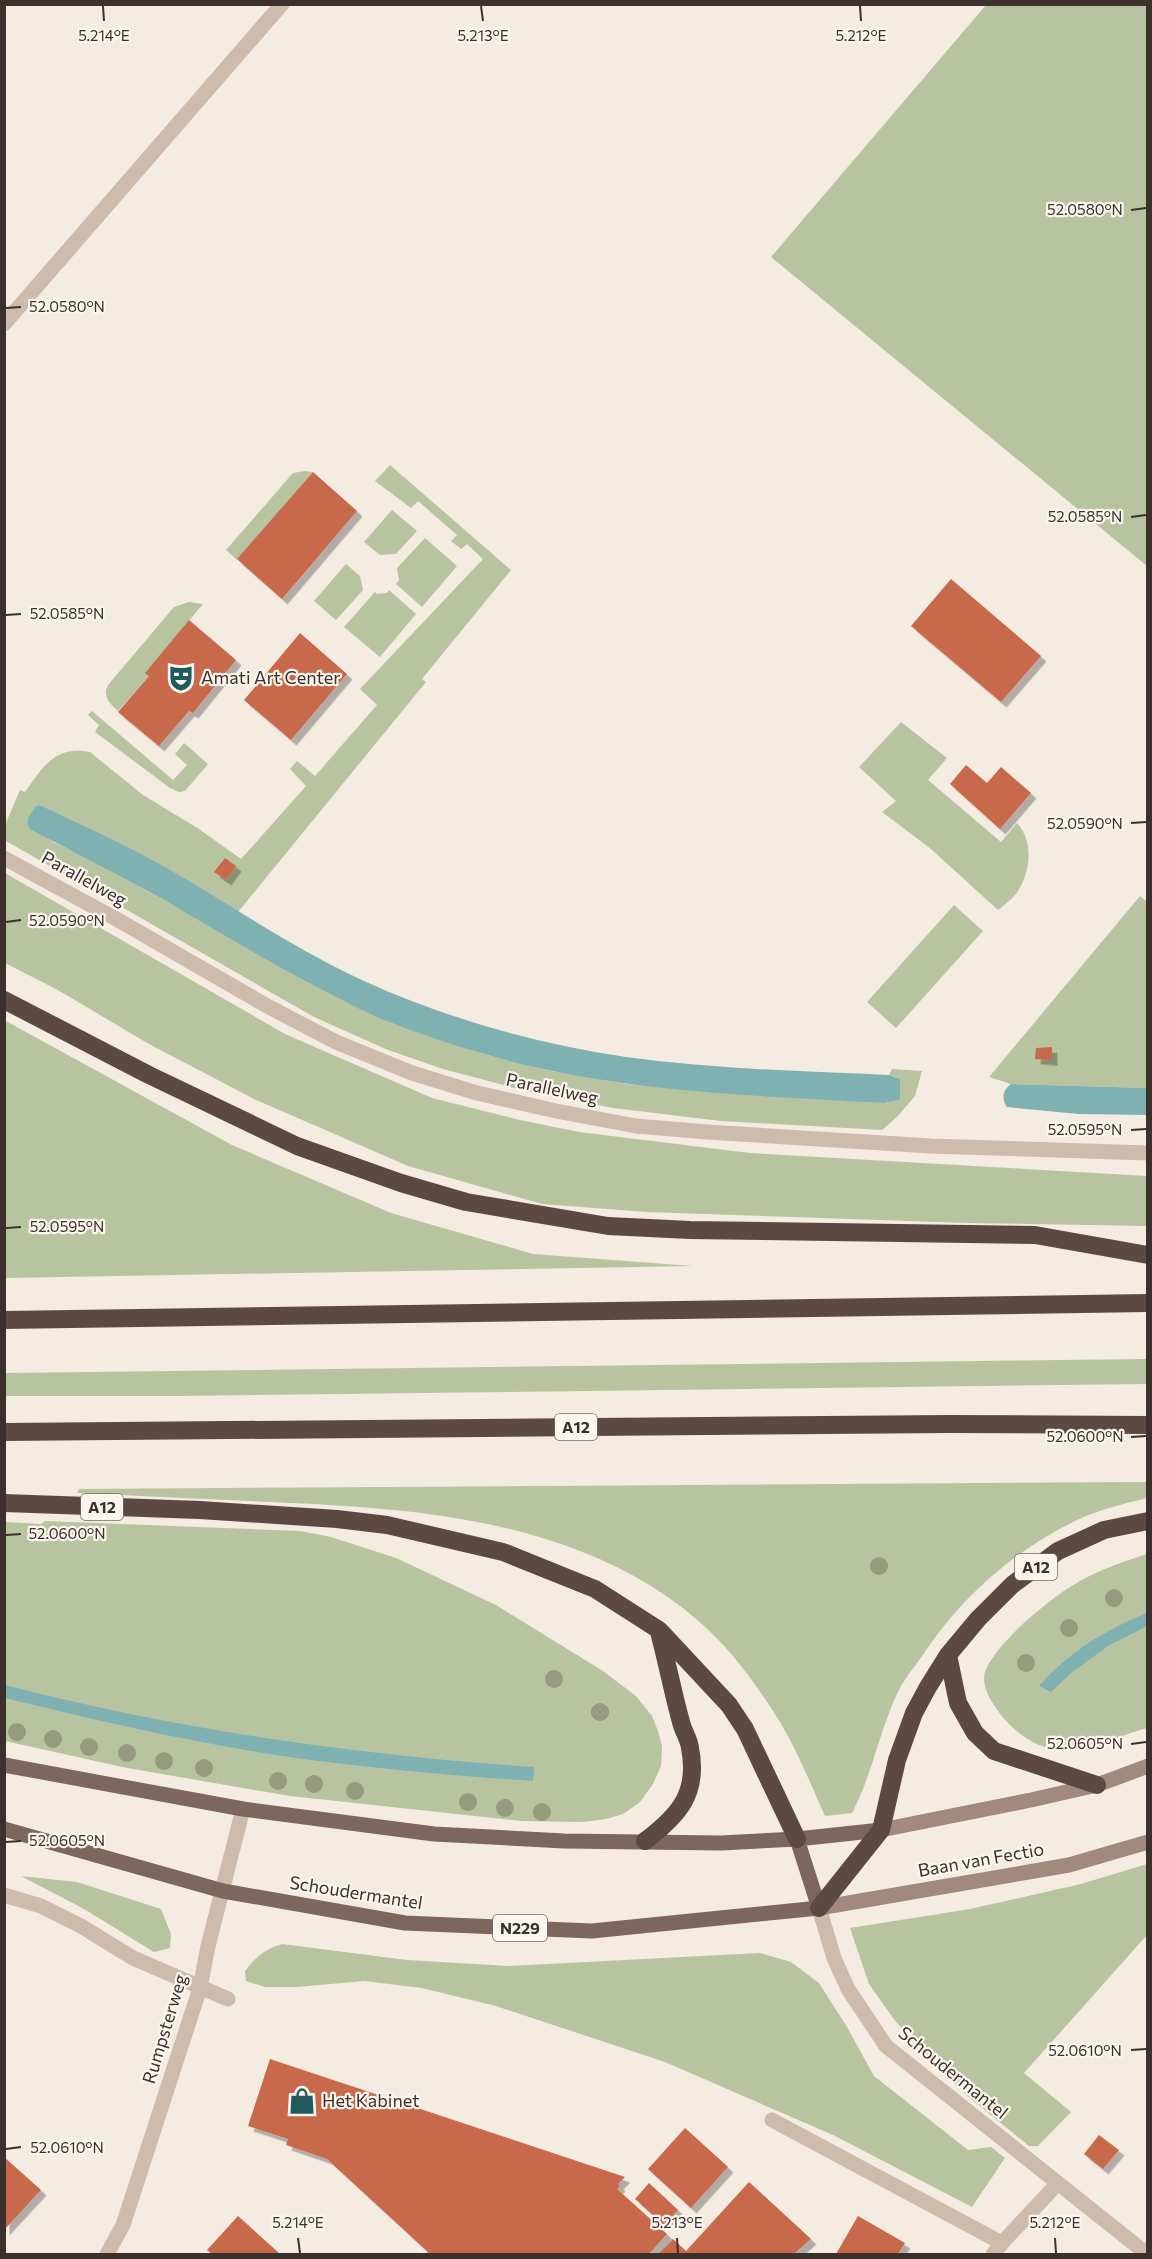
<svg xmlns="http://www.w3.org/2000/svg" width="1152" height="2259" font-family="Commissioner,sans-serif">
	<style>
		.green { fill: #b8c4a0 }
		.water { fill: #7fb0b2 }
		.building { fill: #c8694b; filter: url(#shadow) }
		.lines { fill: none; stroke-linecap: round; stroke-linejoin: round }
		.service { stroke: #cdbbac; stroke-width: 15 }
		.minor { stroke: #cdbbac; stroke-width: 15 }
		.tertiary { stroke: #cdbbac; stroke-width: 15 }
		.secondary { stroke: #a18a7d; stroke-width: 15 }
		.primary { stroke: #7d675c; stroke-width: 15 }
		.motorway { stroke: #5c4a42; stroke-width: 18 }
		.tree { fill: #969b7f }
		.ticks { fill: none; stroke: #3b302b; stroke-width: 2 }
		.labels { text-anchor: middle; stroke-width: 4.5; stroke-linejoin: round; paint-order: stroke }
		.shield { fill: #fbf5ee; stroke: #756b66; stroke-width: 1.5 }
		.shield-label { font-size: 16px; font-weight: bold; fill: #3b302b }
		.poi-label { font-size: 18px; fill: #3b302b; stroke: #fbf5ee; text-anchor: start }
		.street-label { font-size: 18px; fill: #3b302b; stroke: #fbf5ee }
		.ticks-label { font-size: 15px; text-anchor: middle; fill: #3b302b; stroke: #fbf5ee; stroke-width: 4.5; stroke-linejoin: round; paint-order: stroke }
	</style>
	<defs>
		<filter id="shadow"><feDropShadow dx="5.5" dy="5.5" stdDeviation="0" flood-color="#0004"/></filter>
	</defs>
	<rect width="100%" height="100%" fill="#f4ebe1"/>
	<path class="green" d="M986 5H1147V566L771 257Z
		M390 465 511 570 422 679 426 682 238 912 158 863 40 805 29 819 53 842 96 862 340 999 391 1023 424 1034 488 1055 551 1071 627 1084 784 1097 884 1103 899 1100 896 1077 889 1075 892 1069 922 1071 915 1096 897 1117 882 1130 721 1121 613 1108 534 1093 443 1069 388 1050 314 1017 6 841 5 825 20 790 25 792C43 767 55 745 90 752L143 795 199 829 241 859 306 786 290 769 297 761 315 776 377 705 360 689 483 559 467 544 461 549 451 541 457 535 418 501 411 508 375 481Z
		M305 471 313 472 237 560 226 550 293 473Z
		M392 510 417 531 396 554 380 555 364 542Z
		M425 538 457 566 422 607 396 584 399 580 397 568Z
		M346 564 360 576 363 590 336 620 314 601Z
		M389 590 416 614 380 657 344 627 375 592 377 594 387 593Z
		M189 602 203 604 146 672 149 676 118 711C110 704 102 696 108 685L174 607Z
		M92 711 173 780 187 765 175 754 184 743 208 764 185 791 179 792 170 788 95 732 99 725 88 715Z
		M901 722 947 758 928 780 1001 842 1017 823C1035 843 1030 874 1016 894 1011 900 1004 905 998 910L931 849 882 812 896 801 859 767Z
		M5 873 285 1034 432 1098 520 1120 579 1132 750 1153 1147 1176V1226L968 1223 647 1212 542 1204 408 1166 254 1099 149 1044 56 989 5 963Z
		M1140 896 1147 902V1088L1011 1084 989 1077Z
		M954 905 983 931 896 1028 867 1002Z
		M4 1020 232 1145 391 1213 533 1254 693 1266 5 1278Z
		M1147 1359V1384L179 1396H4L5 1373Z
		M1147 1482V1498C1127 1503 1106 1508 1086 1516 1020 1545 962 1595 922 1656 914 1668 903 1680 897 1694 879 1732 872 1775 852 1813L825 1816C811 1785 798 1752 780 1722 766 1699 750 1677 733 1656 710 1628 681 1605 651 1586 536 1516 402 1508 271 1502 207 1499 142 1496 77 1493L79 1489Z
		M45 1521 300 1531 331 1537 396 1558 496 1605 603 1671 636 1696 652 1716 658 1731 662 1746 661 1766 653 1784 640 1802 623 1814 606 1819 583 1822 522 1821 290 1796 127 1768 5 1741 4 1522 41 1524Z
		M1147 1554V1728C1123 1735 1093 1748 1069 1750 1038 1753 1009 1729 994 1705 987 1695 980 1679 987 1667 1002 1638 1051 1597 1080 1581 1101 1569 1125 1561 1147 1554Z
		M1147 1864V1935L1024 2073 1071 2112 1038 2146H1029L966 2095 896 2022 869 1984 850 1928 970 1909 1081 1884Z
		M21 1876 77 1882 161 1909 171 1934 170 1948 154 1952 84 1909Z
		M282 1944 407 1960 509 1966 760 1953 791 1962 819 1983 847 2027 874 2076 968 2150 991 2147 1005 2158 972 2207 833 2135 665 2062 496 2006 422 1988 364 1981 297 1987H265L246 1981 245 1971C256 1957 265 1949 282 1944Z"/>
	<path class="water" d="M40 805C79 824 120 842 158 863 227 902 292 948 364 981 446 1018 536 1044 626 1057 713 1069 801 1071 889 1075L900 1079V1097L899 1100 884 1103C782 1097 679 1094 578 1076 516 1065 453 1046 394 1024 365 1013 338 998 311 984 261 957 213 929 164 900 120 875 75 853 30 829 24 820 31 814 36 806Z
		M1011 1084 1147 1088V1115L1079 1114 1007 1107C1001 1098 1003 1090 1011 1084Z
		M1147 1613V1626L1108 1646 1071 1673 1051 1692 1039 1686C1070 1651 1105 1630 1147 1613Z
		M5 1685C179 1730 355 1755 534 1767L533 1781C456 1776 379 1769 303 1759 202 1745 103 1722 5 1698Z"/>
	<path class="building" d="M313 472 357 511 282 599 237 559Z
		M951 579 1041 656 1001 702 911 626Z
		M189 620 236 660 193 713 189 711 159 746 118 712 149 676 145 673Z
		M300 633 347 674 291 740 244 700Z
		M966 765 987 783 1001 767 1031 793 1000 829 950 784Z
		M225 858 236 866 226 880 214 872Z
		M1052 1047V1060L1035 1059 1036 1048Z
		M270 2059 625 2177 618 2184 620 2186 617 2189 667 2234 649 2254H425L428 2252 327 2159 286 2145 288 2139 248 2126Z
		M685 2128 728 2167 691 2208 648 2169Z
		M1099 2135 1119 2150 1103 2169 1084 2154Z
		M4 2157 41 2190 4 2230Z
		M749 2182 811 2239 794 2254H658L673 2239 686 2251Z
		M649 2183 678 2210 664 2225 635 2199Z
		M238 2216 280 2254H212L207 2250Z
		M858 2216 905 2243 898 2254H836Z"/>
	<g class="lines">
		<path class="service" d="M4 324 282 4
			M993 2254 1002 2243"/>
		<path class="minor" d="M4 858 118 920 269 1007 336 1042 412 1073 477 1093 556 1111 636 1126 707 1132 931 1146 1148 1153
			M4 1895 41 1906 81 1926 133 1958 228 1999
			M772 2120 1002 2243 1058 2183
			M107 2254 123 2225 200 1988 208 1946 243 1809"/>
		<path class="tertiary" d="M819 1908 834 1958 848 1989 886 2046 1147 2254"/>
		<path class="secondary" d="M881 1830 1031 1800 1097 1785 1148 1766
			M819 1908 1069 1865 1148 1842"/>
		<path class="primary" d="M4 1765 243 1809 434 1834 564 1841 721 1843 797 1839 881 1830
			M4 1829 223 1891 405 1923 592 1931 819 1908 797 1839"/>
		<path class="motorway" d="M4 1000 149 1075 297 1146 401 1183 466 1202 608 1226 690 1230 1035 1235 1148 1255
			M4 1320 1148 1303
			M4 1432 949 1424 1148 1425
			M4 1503 200 1510 337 1519 387 1525 503 1552 595 1589 659 1630 729 1705 745 1729 797 1839
			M948 1655 958 1703 975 1733 994 1751 1097 1785
			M645 1841C678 1816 699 1794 690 1748 689 1739 683 1731 681 1722 673 1693 667 1662 659 1632
			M819 1908 881 1830 897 1760 914 1713 928 1687 948 1655 978 1619 1012 1585 1058 1551 1104 1530 1148 1521"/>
	</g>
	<g class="tree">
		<circle cx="879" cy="1566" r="9"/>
		<circle cx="1114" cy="1598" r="9"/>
		<circle cx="1069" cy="1628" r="9"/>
		<circle cx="1026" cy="1663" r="9"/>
		<circle cx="554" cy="1679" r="9"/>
		<circle cx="600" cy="1712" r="9"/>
		<circle cx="17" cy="1732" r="9"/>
		<circle cx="53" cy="1739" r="9"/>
		<circle cx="89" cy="1747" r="9"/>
		<circle cx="127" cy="1753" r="9"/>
		<circle cx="164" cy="1761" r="9"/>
		<circle cx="204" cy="1768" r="9"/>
		<circle cx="278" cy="1781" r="9"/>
		<circle cx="314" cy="1784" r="9"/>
		<circle cx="355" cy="1791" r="9"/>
		<circle cx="468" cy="1802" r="9"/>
		<circle cx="505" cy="1808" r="9"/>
		<circle cx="542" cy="1812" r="9"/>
	</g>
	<path class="ticks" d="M103 6 104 21M481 6 483 21M860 6 861 21M1131 210 1146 208M6 308 21 307M1131 517 1146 515M6 615 21 614M1131 823 1146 822M6 922 21 920M1131 1130 1146 1129M6 1228 21 1227M1131 1437 1146 1436M6 1535 21 1534M1131 1744 1146 1742M6 1842 21 1841M1131 2050 1146 2049M6 2149 21 2147M298 2238 300 2253M677 2238 678 2253M1055 2238 1056 2253"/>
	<defs>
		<symbol id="theatre-bare" viewBox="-9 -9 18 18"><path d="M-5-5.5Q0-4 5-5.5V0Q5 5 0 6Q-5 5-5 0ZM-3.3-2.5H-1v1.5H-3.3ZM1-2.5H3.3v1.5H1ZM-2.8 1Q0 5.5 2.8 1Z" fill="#1f5a5e" stroke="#fbf5ee" stroke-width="2.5" paint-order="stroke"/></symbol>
		<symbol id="shop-bare" viewBox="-9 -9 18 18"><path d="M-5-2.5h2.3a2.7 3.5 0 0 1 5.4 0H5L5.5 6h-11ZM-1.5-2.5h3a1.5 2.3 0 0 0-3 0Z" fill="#1f5a5e" stroke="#fbf5ee" stroke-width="2.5" paint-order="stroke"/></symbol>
	</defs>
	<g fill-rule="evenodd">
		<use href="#theatre-bare" x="162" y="659" width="38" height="38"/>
		<use href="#shop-bare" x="283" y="2082" width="38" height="38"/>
	</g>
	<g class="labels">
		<g class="shield">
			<rect x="555" y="1414" width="42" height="26" rx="4.5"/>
			<rect x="81" y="1494" width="42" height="26" rx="4.5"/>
			<rect x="1015" y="1554" width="42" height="26" rx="4.5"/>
			<rect x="493" y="1915" width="54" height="26" rx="4.5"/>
		</g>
		<g class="shield-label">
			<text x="576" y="1433">A12</text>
			<text x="102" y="1513">A12</text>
			<text x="1036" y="1573">A12</text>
			<text x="520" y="1934">N229</text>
		</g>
		<g class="poi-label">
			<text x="201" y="684">Amati Art Center</text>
			<text x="322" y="2107">Het Kabinet</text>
		</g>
		<g class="street-label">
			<text transform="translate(84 879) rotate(29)" y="6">Parallelweg</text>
			<text transform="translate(552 1089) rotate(12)" y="6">Parallelweg</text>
			<text transform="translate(981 1860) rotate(-10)" y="6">Baan van Fectio</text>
			<text transform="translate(356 1893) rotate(9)" y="6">Schoudermantel</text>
			<text transform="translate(165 2029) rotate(-73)" y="6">Rumpsterweg</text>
			<text transform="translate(953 2073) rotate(39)" y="6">Schoudermantel</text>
		</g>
	</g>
	<g class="ticks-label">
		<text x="104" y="41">5.214°E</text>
		<text x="483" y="41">5.213°E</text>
		<text x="861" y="41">5.212°E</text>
		<text x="1085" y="215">52.0580°N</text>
		<text x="67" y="312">52.0580°N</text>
		<text x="1085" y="522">52.0585°N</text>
		<text x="67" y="619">52.0585°N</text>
		<text x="1085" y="829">52.0590°N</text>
		<text x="67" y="926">52.0590°N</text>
		<text x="1085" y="1135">52.0595°N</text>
		<text x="67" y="1232">52.0595°N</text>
		<text x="1085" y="1442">52.0600°N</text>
		<text x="67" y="1539">52.0600°N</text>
		<text x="1085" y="1749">52.0605°N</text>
		<text x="67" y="1846">52.0605°N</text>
		<text x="1085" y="2056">52.0610°N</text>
		<text x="67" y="2153">52.0610°N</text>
		<text x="298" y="2228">5.214°E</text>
		<text x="677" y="2228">5.213°E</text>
		<text x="1055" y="2228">5.212°E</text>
	</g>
	<rect width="1152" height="2259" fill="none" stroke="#3b302b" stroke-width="12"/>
</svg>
